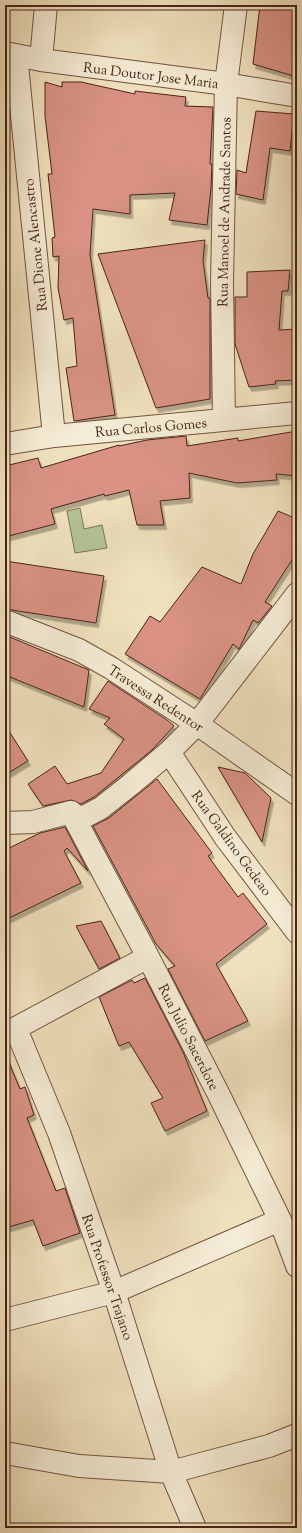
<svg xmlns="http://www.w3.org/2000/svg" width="302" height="1533" font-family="'Sorts Mill Goudy',serif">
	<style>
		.green { fill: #b3c496; stroke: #7e7456 }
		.building { fill: #d99284; stroke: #482417; filter: url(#shadow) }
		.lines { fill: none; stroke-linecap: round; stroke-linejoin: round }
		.minor-casing { stroke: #725341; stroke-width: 24 }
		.minor { stroke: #f5ecd5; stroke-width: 22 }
		.labels { text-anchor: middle; stroke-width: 3; stroke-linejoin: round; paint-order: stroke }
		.street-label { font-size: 14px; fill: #482417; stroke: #f5ecd5 }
	</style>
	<defs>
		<filter id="shadow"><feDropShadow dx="2.5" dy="4.5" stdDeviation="0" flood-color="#0004"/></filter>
	</defs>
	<rect width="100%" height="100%" fill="#f0e1be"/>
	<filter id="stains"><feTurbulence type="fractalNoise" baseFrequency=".005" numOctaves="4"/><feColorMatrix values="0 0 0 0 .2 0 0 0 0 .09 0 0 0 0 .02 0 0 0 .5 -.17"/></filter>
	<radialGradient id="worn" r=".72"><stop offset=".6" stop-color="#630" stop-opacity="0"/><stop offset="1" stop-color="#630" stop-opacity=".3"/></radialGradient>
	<path class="green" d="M80 508 84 529 102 525 107 548 75 553 67 511Z"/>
	<path class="building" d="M260 5H297V77L253 64Z
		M45 82 62 87V82H81L135 94V91L186 97 185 106 213 107 210 164H212L211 188 207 225 169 220 175 193 130 195V214L93 209 90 255 115 415 74 421 66 368 77 366 73 318 64 320 58 288 59 256 53 257 52 238 55 237 48 174H52L45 116Z
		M256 111 294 114 290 151 270 148 263 200 236 194 237 170 246 173Z
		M205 240 203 261 208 298H210V399L156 408 98 254Z
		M290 270 288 291H282L279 330 297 329V380L275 381 276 384 249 387 235 344V297H247V272Z
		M297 431V476L276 474 277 480 237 483 189 473 190 498 160 501 164 525H137L129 490 105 496 104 494 51 509 55 524 5 537V466L38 458 41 468 119 445V446L147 440 186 436 187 446 238 438V441Z
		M278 511 297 519V552L265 602 272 606 258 623 253 620 239 649 233 644 200 699 125 654 150 616 160 622 202 567 241 584 253 554Z
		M5 561 104 576 96 623 5 609Z
		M5 635 89 670 84 707 5 675Z
		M108 681 167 720 174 726 152 750 94 797 81 804 71 800 43 806 28 784 55 766 67 784 101 773 124 739 104 724 110 718 89 709Z
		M5 725 28 761 5 775Z
		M218 767 245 773 271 798 262 842Z
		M157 779 212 853 208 856 238 897 243 893 267 924 216 964 248 1021 205 1041 168 969 175 966 156 944 93 826 109 818Z
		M65 827 88 871 67 848 64 851 81 883 5 920V850L40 833Z
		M101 921 120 958 99 969 76 926Z
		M145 978 183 1052 207 1111 165 1131 151 1103 163 1098 129 1042 119 1046 99 997 132 980 134 983Z
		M5 1053 20 1089 25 1087 34 1115 27 1118 56 1191 65 1188 80 1233 43 1246 33 1220 5 1228Z"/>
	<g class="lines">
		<defs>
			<path id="minor" d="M5 53 41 60 226 84 297 96
				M16 55 54 436
				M41 60 46 5
				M224 420 222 282 226 84 236 5
				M5 444 54 436 297 413
				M5 621 79 650 111 668 197 724 297 794
				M169 752 225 837 297 932
				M71 812 148 957 218 1093 280 1220 297 1266
				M5 823 33 822 71 812 80 819 101 808 130 785 169 752 197 724 297 594
				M16 1029 59 1133 114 1292 171 1472 195 1528
				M5 1034 148 957
				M5 1320 114 1292 280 1220
				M5 1453 79 1466 171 1472 269 1446 297 1435"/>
		</defs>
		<use href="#minor" class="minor-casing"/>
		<use href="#minor" class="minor"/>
	</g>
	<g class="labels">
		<g class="street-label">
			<text transform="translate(151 75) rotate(7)" y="5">Rua Doutor Jose Maria</text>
			<text transform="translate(224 212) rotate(-89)" y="5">Rua Manoel de Andrade Santos</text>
			<text transform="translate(35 245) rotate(-96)" y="5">Rua Dione Alencastro</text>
			<text transform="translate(151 427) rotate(-5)" y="5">Rua Carlos Gomes</text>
			<text transform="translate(156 698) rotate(33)" y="5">Travessa Redentor</text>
			<text transform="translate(232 843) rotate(54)" y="5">Rua Galdino Gedeao</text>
			<text transform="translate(189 1037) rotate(63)" y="5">Rua Julio Sacerdote</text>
			<text transform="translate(108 1277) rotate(71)" y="5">Rua Professor Trajano</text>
		</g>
	</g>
	<rect width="302" height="1533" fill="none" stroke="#f0e1be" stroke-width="20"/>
	<rect x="6" y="6" width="290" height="1521" fill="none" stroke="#482417" stroke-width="2"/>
	<rect x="10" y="10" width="282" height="1513" fill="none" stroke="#482417"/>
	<rect width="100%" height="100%" filter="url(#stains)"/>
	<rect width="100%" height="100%" fill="url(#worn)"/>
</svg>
